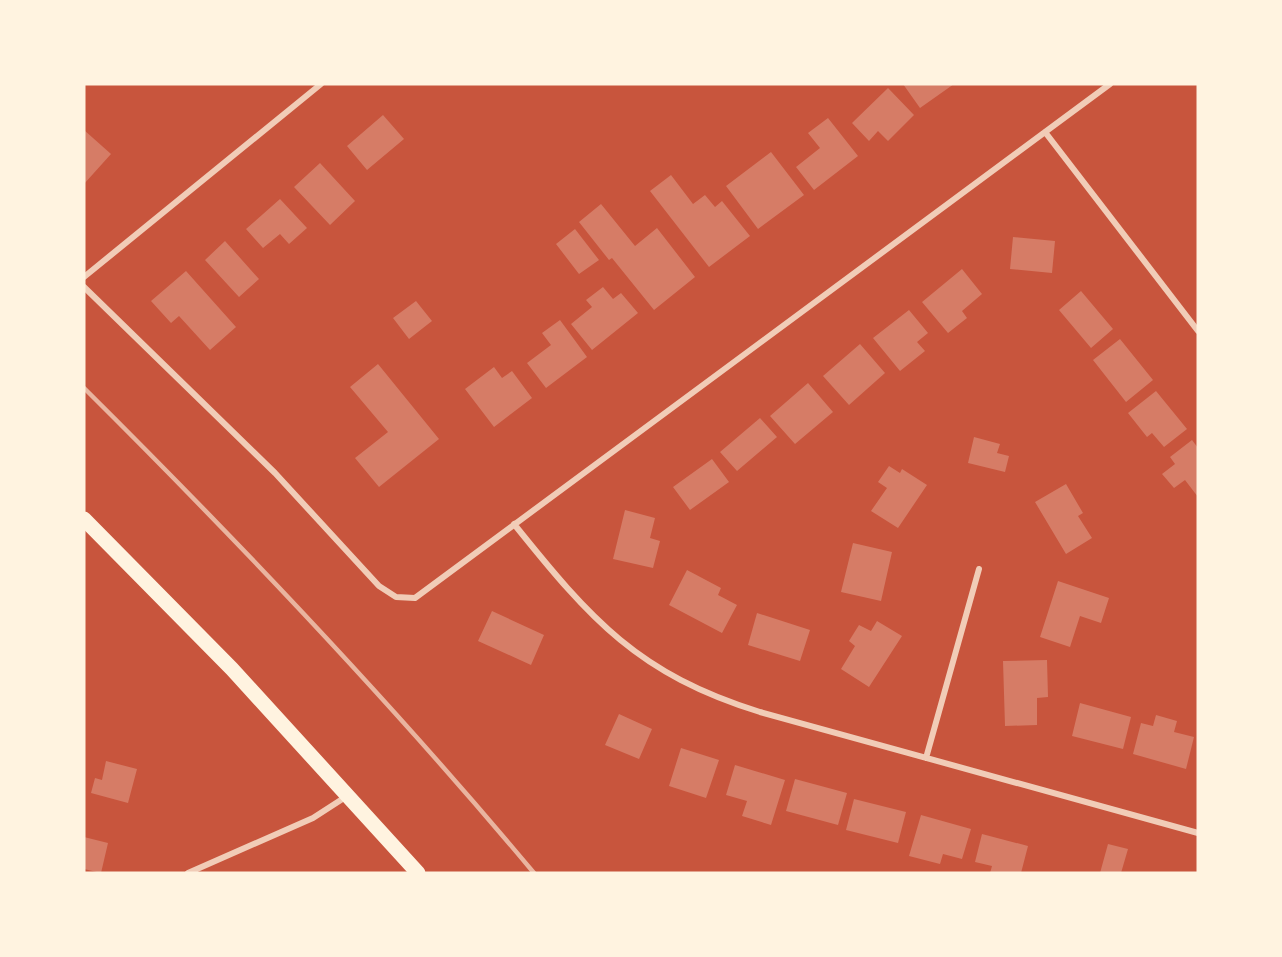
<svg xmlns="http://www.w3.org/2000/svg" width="1282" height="957" font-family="Barlow,sans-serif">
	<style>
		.building { fill: #d67c66 }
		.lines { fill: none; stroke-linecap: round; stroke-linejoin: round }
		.minor { stroke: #f1ccb7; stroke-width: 6 }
		.primary { stroke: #fff3e0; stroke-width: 15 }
		.rail { stroke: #e9b49f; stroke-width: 4.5 }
	</style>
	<rect width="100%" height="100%" fill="#c8553d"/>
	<path class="building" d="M903 84H954L920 108Z
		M888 88 914 115 888 141 878 131 869 141 852 123Z
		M383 115 404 139 367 170 347 146Z
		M828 118 858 156 814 190 796 167 820 148 808 133Z
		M84 130 111 154 84 184Z
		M771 152 804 195 758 229 726 186Z
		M320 163 355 201 330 225 294 187Z
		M671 175 693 204 705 195 715 207 722 201 750 236 709 267 650 191Z
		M280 199 307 228 289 244 280 234 263 248 246 229Z
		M601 204 635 246 657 228 695 277 654 310 612 258 609 260 579 222Z
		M575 229 599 260 579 274 556 244Z
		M1013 237 1055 241 1052 273 1010 269Z
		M225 241 259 279 239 297 205 260Z
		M962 269 982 294 962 311 967 318 948 333 922 302Z
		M186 271 236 327 210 350 179 316 171 323 151 301Z
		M603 287 613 299 621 293 638 313 592 350 571 324 592 307 586 300Z
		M1081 291 1113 329 1091 348 1059 310Z
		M416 301 432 321 409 339 393 318Z
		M909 310 928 333 917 342 925 351 900 371 873 338Z
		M560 320 587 357 546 388 527 363 551 345 542 333Z
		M1120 339 1153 380 1126 402 1093 360Z
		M860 344 885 373 849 405 823 376Z
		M378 364 439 439 379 487 355 458 388 432 350 387Z
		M494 367 502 378 512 371 532 398 494 427 465 389Z
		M808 383 833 412 795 444 770 416Z
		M1156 391 1187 429 1164 447 1152 433 1147 437 1128 413Z
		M760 418 777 437 737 471 720 452Z
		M974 437 1000 444 997 453 1009 456 1005 472 968 463Z
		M1192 440 1198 448V497L1185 480 1174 488 1162 474 1175 464 1170 457Z
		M712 459 729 482 690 510 673 487Z
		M889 466 900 473 902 469 927 485 898 528 871 511 887 488 878 482Z
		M1066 484 1083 513 1078 516 1092 538 1066 554 1035 502Z
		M625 510 655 518 650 538 660 541 653 568 613 559Z
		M853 543 892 552 881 601 841 592Z
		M687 570 721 588 718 595 737 605 722 633 669 605Z
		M1058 581 1109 598 1101 623 1080 616 1070 647 1040 637Z
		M492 611 544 635 531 665 478 641Z
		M757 613 810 630 800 661 748 645Z
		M877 621 902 636 869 687 841 669 855 646 849 641 859 625 871 631Z
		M1047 660 1048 697 1037 698V725L1005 726 1003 661Z
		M1080 703 1131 717 1123 749 1072 736Z
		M619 714 652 729 639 759 605 745Z
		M1156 715 1177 721 1174 732 1194 737 1186 769 1133 754 1141 723 1153 726Z
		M681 748 719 760 706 798 669 786Z
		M106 761 137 769 128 803 91 793 95 778 102 780Z
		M735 765 785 780 771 825 742 816 747 801 726 795Z
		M795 779 847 793 838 825 786 811Z
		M854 799 906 812 898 843 846 830Z
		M921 815 971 829 962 859 943 854 940 864 909 856Z
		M982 834 1028 846 1021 873H990L992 866 975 862Z
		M84 837 108 843 101 873 84 869Z
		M1108 844 1128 849 1121 873H1100Z"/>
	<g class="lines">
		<path class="minor" d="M1045 132 1198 331
			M84 277 321 84
			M84 287 275 473 379 586 396 597 415 598 1110 84
			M514 524C591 620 638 674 760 712L1198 833
			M926 758 979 569
			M188 873 313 818 347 796"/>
		<path class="primary" d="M84 519 232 669 418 873"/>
		<path class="rail" d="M84 388C241 544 392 703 534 873"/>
	</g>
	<rect width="1282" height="957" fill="none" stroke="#fff3e0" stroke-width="171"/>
</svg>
